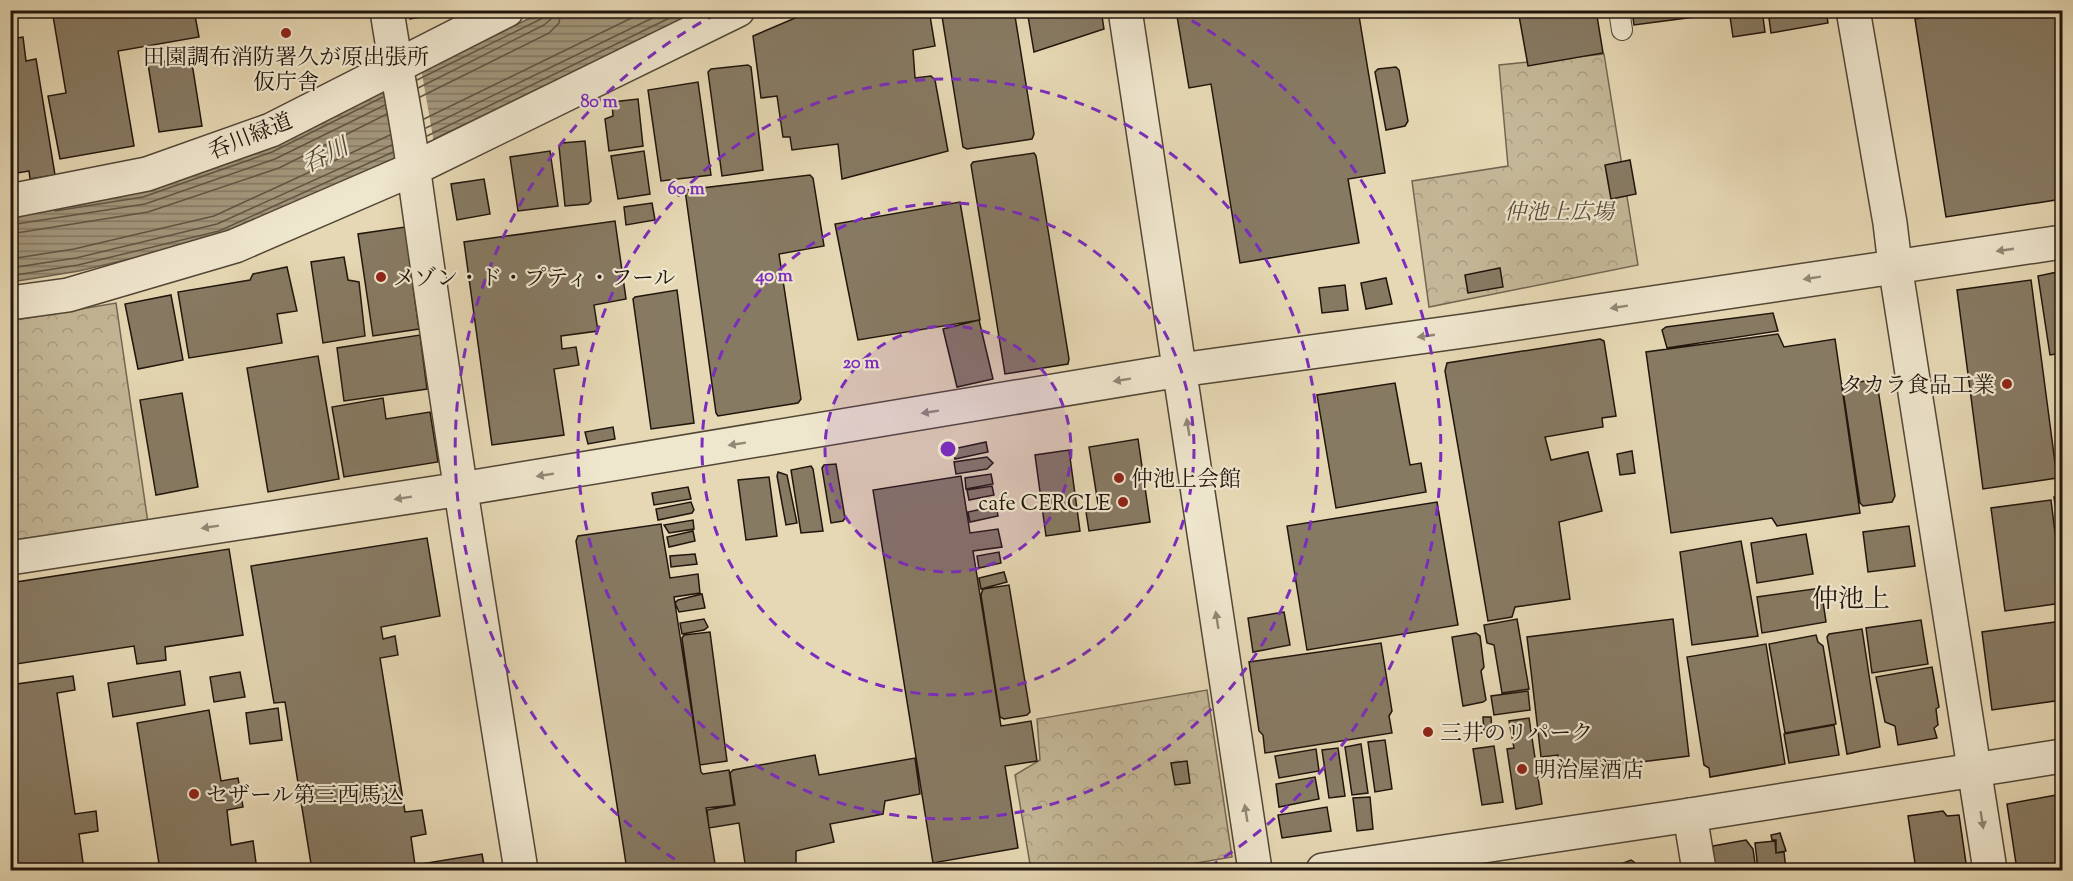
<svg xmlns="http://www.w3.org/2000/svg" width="2073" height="881" font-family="'Sorts Mill Goudy','Noto Serif JP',serif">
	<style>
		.park { fill: url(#park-crowns); stroke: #726652; stroke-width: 1.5 }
		.water { fill: url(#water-rules); stroke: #6f624f; stroke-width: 1.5 }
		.pier { fill: #e6d8b4 }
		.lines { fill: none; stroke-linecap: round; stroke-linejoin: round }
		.shore { stroke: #625644; stroke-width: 1.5 }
		.building { fill: #877a63; stroke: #20150c; stroke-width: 1.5 }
		.service-casing { stroke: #524636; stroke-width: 22 }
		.minor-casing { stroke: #524636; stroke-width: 36 }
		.tertiary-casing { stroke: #524636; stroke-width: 36 }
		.service { stroke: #efe6ce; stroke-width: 20 }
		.minor { stroke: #efe6ce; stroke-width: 33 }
		.tertiary { stroke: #efe6ce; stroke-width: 33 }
		.oneway { fill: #928877 }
		.ring { fill: none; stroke: #7b2cbf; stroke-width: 3; stroke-dasharray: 10 8 }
		.poi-dot { fill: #8f2418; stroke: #efe6ce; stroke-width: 2 }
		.labels { text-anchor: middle; stroke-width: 4.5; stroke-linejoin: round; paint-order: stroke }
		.poi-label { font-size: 22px; fill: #20150c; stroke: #efe6ce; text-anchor: start }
		.street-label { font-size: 22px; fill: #20150c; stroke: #efe6ce }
		.park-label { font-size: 22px; font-style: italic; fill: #594e3d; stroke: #efe6ce }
		.water-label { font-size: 24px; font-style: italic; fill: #544938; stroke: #efe6ce }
		.quarter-label { font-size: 26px; fill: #20150c; stroke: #efe6ce }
		.centre { fill: #7b2cbf; stroke: #efe6ce; stroke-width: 3 }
		.ring-label { font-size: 18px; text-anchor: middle; font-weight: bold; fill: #7b2cbf; stroke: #efe6ce; stroke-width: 4.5; stroke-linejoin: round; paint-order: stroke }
	</style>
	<defs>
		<pattern id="park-crowns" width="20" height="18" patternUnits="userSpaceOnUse" patternTransform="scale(1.5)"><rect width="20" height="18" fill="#c4b797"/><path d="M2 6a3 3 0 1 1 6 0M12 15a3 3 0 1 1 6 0" fill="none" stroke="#a89c81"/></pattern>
		<pattern id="water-rules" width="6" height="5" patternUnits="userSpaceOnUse" patternTransform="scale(1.5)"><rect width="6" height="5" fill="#a3967b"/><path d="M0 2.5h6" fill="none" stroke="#847963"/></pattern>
	</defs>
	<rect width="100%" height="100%" fill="#e6d8b4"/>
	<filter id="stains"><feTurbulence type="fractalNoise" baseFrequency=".00333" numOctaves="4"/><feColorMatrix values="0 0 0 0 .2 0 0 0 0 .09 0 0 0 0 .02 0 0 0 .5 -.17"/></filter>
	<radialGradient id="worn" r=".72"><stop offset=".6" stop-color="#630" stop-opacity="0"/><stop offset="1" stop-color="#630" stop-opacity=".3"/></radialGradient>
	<path class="park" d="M1604 54 1638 265 1429 307 1412 181 1508 166 1499 65Z
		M116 303 148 523 11 540 10 321Z
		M1207 690 1232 857 1156 870H1031L1015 775 1040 760 1037 719Z"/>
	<path class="water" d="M544 11H700L399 156 221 237 79 271 11 282V211L270 147Z"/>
	<path class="pier" d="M421 68 434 143 395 161 383 87Z"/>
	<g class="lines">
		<path class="shore" d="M417 80 541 19 544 10
			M418 88 544 25 551 19 552 10
			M420 97 549 33 559 23 561 10
			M424 119 648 10
			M426 128 669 10
			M427 136 686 10
			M55 211 143 197 272 152 383 97
			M10 225 145 204 275 159 385 105
			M10 234 148 212 279 168 387 114
			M10 259 74 249 214 216 390 135
			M10 268 76 258 217 224 392 145
			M10 276 78 265 219 231 393 152"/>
	</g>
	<path class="building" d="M52 10H194L199 37 118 51 134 146 60 159 48 96 66 93Z
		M409 10H463L410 19Z
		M814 10H929L935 46 913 50 915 78 931 76 935 80 948 151 842 179 838 144 792 150 790 137H783L777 96 761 98 753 36Z
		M941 10H1014L1034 134 1032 139 967 149 963 147Z
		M1027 10H1101L1104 29 1034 52Z
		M1176 10H1358L1385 173 1348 179 1359 243 1240 263 1211 84 1189 88Z
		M1518 10H1596L1603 53 1528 66Z
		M1632 10H1701L1702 16 1634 25Z
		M1729 10H1762L1765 32 1733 37Z
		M1809 10H1826L1828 23 1771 33 1769 18Z
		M1967 10H2003L2004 17 2046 10H2062V199L1946 217 1915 19Z
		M23 37 26 61 36 59 55 175 30 179 29 171 10 174V39Z
		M191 57 202 126 159 132 148 64Z
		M748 65 751 67 763 170 722 176 708 72 711 69Z
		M1396 67 1399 70 1408 121 1405 126 1386 130 1375 72 1378 69Z
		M698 82 711 175 661 181 648 90Z
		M638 99 643 146 609 151 605 119 613 116 612 102Z
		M585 141 591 201 588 204 565 206 559 146 562 143Z
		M550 151 558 206 518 211 510 157Z
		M644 151 650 194 618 199 611 156Z
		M1034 153 1036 156 1069 359 1068 364 1005 374 971 165 973 162Z
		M1630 160 1636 194 1611 199 1605 165Z
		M810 175 813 178 824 246 779 254 801 399 798 403 718 416 716 413 685 190Z
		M484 179 490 214 457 220 451 184Z
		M960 202 980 320 858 340 835 224Z
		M652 203 655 220 626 225 624 207Z
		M615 221 626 299 594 305 598 331 561 336 562 349 576 347 579 365 554 369 564 435 492 445 464 242Z
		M405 227 419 329 373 336 358 234Z
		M344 257 348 280 359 282 365 336 323 343 311 262Z
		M287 267 297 311 277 314 282 343 189 358 178 292 250 280 253 274Z
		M1500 268 1503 287 1468 293 1465 275Z
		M2062 271V353L2050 355 2038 276Z
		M1386 278 1392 304 1366 309 1361 283Z
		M2031 280 2057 478 1983 489 1957 290Z
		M1345 285 1348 310 1322 313 1319 288Z
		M677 290 694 423 651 429 633 299 635 297Z
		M171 295 183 360 138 369 125 304Z
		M1773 313 1778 331 1667 348 1662 330 1666 327Z
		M979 320 993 379 957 387 943 329Z
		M1778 334 1784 347 1835 339 1860 513 1777 526 1772 518 1671 533 1646 352Z
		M420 335 427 389 344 401 337 348Z
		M1600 339 1604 341 1616 416 1602 418 1603 427 1545 437 1551 460 1588 452 1602 511 1559 522 1570 599 1515 607 1512 617 1488 621 1445 371 1447 363Z
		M318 356 339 479 268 492 247 368Z
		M1874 380 1877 383 1895 496 1892 502 1863 506 1860 503 1842 384Z
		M1395 383 1410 465 1421 463 1426 492 1336 508 1317 395Z
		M182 393 198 487 156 495 140 400Z
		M383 398 386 419 430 412 438 462 344 477 332 407Z
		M613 427 615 439 588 444 585 432Z
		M1138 439 1150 522 1089 531 1086 512 1099 510 1089 447Z
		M986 442 988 452 955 459 953 449Z
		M1069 450 1080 531 1046 536 1035 455Z
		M1632 451 1635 473 1620 475 1617 454Z
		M987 457 993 463 987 469 956 474 954 462Z
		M836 464 845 518 843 521 831 523 822 468 824 465Z
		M811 466 813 469 823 531 801 533 791 470Z
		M778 472 787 475 797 523 786 525 777 476Z
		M991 474 993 484 966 489 965 478Z
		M961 476 970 533 998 529 1002 547 973 551 1001 726 1031 721 1037 761 1005 766 1018 848 933 863 873 490Z
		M769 477 777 536 746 540 738 480Z
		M992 486 994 495 969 500 967 490Z
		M688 487 691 499 654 505 652 493Z
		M2054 497H2062V559Z
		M2051 500 2062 589V603L2005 611 1991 508Z
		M691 502 694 510 692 513 658 520 656 509Z
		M1437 502 1458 625 1307 650 1287 526Z
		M996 506 998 516 970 522 968 512Z
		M693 520 694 529 669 533 664 525Z
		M661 524 670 578 698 574 700 593 674 597 701 772 703 774 729 770 734 805 706 808 716 870H627L576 541 578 536Z
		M1909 526 1915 566 1868 572 1863 532Z
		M693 531 695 541 669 547 667 537Z
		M1806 534 1813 574 1757 583 1751 543Z
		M427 538 440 616 381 627 383 639 395 636 398 655 380 658 405 812 422 810 426 834 411 837 415 865 482 854 485 870H312L285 702 274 703 251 566Z
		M1741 541 1758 636 1692 645 1680 552Z
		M229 549 243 635 165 647 166 660 137 664 134 646 10 665V583Z
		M999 552 1001 563 979 568 977 556Z
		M695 554 697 564 671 567 670 556Z
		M1004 572 1007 582 981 589 979 578Z
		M1009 585 1030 712 1027 715 1004 719 1000 717 981 595 983 589Z
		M1821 588 1826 622 1762 633 1757 597Z
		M702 594 705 608 679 612 675 603 678 600Z
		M1284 612 1290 645 1253 652 1248 618Z
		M704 619 708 627 704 630 682 634 680 623Z
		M1517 619 1529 689 1502 693 1494 645 1487 643 1484 625Z
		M1673 619 1689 756 1559 772 1558 755 1541 757 1527 637Z
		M1921 620 1928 664 1872 673 1866 628Z
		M2062 621V700L1992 710 1982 632Z
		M1862 629 1880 747 1847 754 1827 637 1829 634Z
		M710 632 727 761 700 765 682 638 684 635Z
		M1476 633 1480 636 1484 667 1481 671 1486 700 1483 702 1463 706 1452 637Z
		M1816 635 1818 642 1823 646 1836 724 1785 733 1769 644Z
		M1381 643 1392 711 1389 716 1392 733 1265 753 1263 735 1259 731 1249 662Z
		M1766 644 1785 764 1710 777 1709 768 1704 765 1687 657Z
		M1932 667 1939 707 1936 709 1938 725 1934 728 1937 738 1898 745 1895 726 1885 722 1876 677Z
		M180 671 185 705 113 717 108 683Z
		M240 672 245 697 214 702 210 677Z
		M73 676 75 690 57 693 75 814 96 811 98 831 79 834 84 870H10V685Z
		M1528 691 1530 710 1494 715 1491 696Z
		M278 708 282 740 250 744 246 713Z
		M209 710 221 781 238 778 243 807 227 810 231 845 253 841 257 870H160L137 723Z
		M1483 717H1491L1492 731 1484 732Z
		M1529 718 1542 804 1516 809 1507 749 1514 748 1509 721Z
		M1834 725 1839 755 1789 763 1784 734Z
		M1385 740 1392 789 1375 792 1368 742Z
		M1361 744 1368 793 1352 795 1345 747Z
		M1494 746 1503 802 1482 805 1473 749Z
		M1338 748 1345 796 1329 798 1322 750Z
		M1316 749 1319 771 1279 778 1275 756Z
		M815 755 819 775 915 758 920 794 885 801 883 814 830 824 834 842 796 851V870H746L739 823 709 828 707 810 735 805 730 773 733 770Z
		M1187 761 1190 783 1175 785 1171 763Z
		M1315 777 1319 799 1279 807 1276 784Z
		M2062 794V870H2017L2007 804Z
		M1370 797 1373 829 1357 831 1353 798Z
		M1327 807 1331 831 1282 838 1278 815Z
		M1943 811 1947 816 1959 815 1967 870H1916L1908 816Z
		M1780 833 1786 851 1776 853V840H1772L1771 835Z
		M1746 840 1753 849 1756 870H1714L1711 855 1713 846Z
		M1775 841 1776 853 1784 852 1786 870H1758L1755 843Z
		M1631 860 1634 862 1635 870H1622L1621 864Z"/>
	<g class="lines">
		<defs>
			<path id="service" d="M1619 10 1622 30"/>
			<path id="minor" d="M387 10C394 60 405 109 412 158 445 396 483 633 521 870
				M1125 10 1255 870
				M1853 10 1890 223 1895 265 1990 870
				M10 201 147 174 271 130 507 10
				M10 303 68 295 235 246 413 169 738 10
				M10 558 461 489 1180 370 1471 330 2062 242
				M1690 815 1699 870"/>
			<path id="tertiary" d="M1323 870 1690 815 2062 756"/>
		</defs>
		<use href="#service" class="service-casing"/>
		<use href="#minor" class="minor-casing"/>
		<use href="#tertiary" class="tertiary-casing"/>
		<use href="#service" class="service"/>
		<use href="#minor" class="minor"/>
		<use href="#tertiary" class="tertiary"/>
	</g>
	<defs><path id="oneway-solid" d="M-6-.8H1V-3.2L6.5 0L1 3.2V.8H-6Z" transform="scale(1.5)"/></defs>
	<g class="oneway">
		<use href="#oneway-solid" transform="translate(2005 250) rotate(172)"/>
		<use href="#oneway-solid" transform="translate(1812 278) rotate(171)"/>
		<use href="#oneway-solid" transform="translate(1619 307) rotate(171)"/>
		<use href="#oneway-solid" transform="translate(1426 336) rotate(172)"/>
		<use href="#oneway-solid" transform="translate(1122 380) rotate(171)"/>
		<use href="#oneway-solid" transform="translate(930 412) rotate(171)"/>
		<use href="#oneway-solid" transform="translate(1188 427) rotate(-99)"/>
		<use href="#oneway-solid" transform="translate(737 444) rotate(171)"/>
		<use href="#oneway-solid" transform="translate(545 475) rotate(171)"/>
		<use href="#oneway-solid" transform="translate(403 498) rotate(171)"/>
		<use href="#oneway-solid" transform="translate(210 527) rotate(171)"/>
		<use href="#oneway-solid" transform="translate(1217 620) rotate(-99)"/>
		<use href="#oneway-solid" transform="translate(1246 813) rotate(-99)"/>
		<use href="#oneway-solid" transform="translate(1982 820) rotate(81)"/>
	</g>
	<circle cx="948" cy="449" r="123" fill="#7b2cbf" fill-opacity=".12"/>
	<g class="ring">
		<circle cx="948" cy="449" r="123"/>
		<circle cx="948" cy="449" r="246"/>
		<circle cx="948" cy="449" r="370"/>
		<path d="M690 869A493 493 0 0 1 720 12M1176 12A493 493 0 0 1 1206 869"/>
	</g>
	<g class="poi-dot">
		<circle cx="286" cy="33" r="6"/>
		<circle cx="381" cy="277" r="6"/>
		<circle cx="2007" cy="384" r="6"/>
		<circle cx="1119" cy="478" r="6"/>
		<circle cx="1123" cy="502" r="6"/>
		<circle cx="1428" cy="732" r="6"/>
		<circle cx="1522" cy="769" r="6"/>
		<circle cx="194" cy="794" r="6"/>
	</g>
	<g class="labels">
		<g class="poi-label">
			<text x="286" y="64" text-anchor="middle">田園調布消防署久が原出張所<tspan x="286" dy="25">仮庁舎</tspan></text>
			<text x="393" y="285">メゾン・ド・プティ・フール</text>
			<text x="1995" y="392" text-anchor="end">タカラ食品工業</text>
			<text x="1131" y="486">仲池上会館</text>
			<text x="1111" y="510" text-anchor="end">cafe CERCLE</text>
			<text x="1440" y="740">三井のリパーク</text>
			<text x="1534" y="777">明治屋酒店</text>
			<text x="206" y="802">セザール第三西馬込</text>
		</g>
		<g class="street-label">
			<text transform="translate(250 135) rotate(-22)" y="8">呑川緑道</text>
		</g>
		<g class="park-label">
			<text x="1559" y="219">仲池上広場</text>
		</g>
		<g class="water-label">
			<text transform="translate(325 155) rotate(-26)" y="8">呑川</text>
		</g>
		<g class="quarter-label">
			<text x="1851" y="607">仲池上</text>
		</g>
	</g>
	<circle cx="948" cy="449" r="9" class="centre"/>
	<g class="ring-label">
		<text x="599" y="107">80 m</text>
		<text x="686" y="194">60 m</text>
		<text x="774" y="281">40 m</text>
		<text x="861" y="368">20 m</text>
	</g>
	<rect width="2073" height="881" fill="none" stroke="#e6d8b4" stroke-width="36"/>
	<rect x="12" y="12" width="2049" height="857" fill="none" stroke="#20150c" stroke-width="3"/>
	<rect x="18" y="18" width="2037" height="845" fill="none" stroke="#20150c" stroke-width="1.5"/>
	<rect width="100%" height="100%" filter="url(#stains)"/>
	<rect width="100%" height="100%" fill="url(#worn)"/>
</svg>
